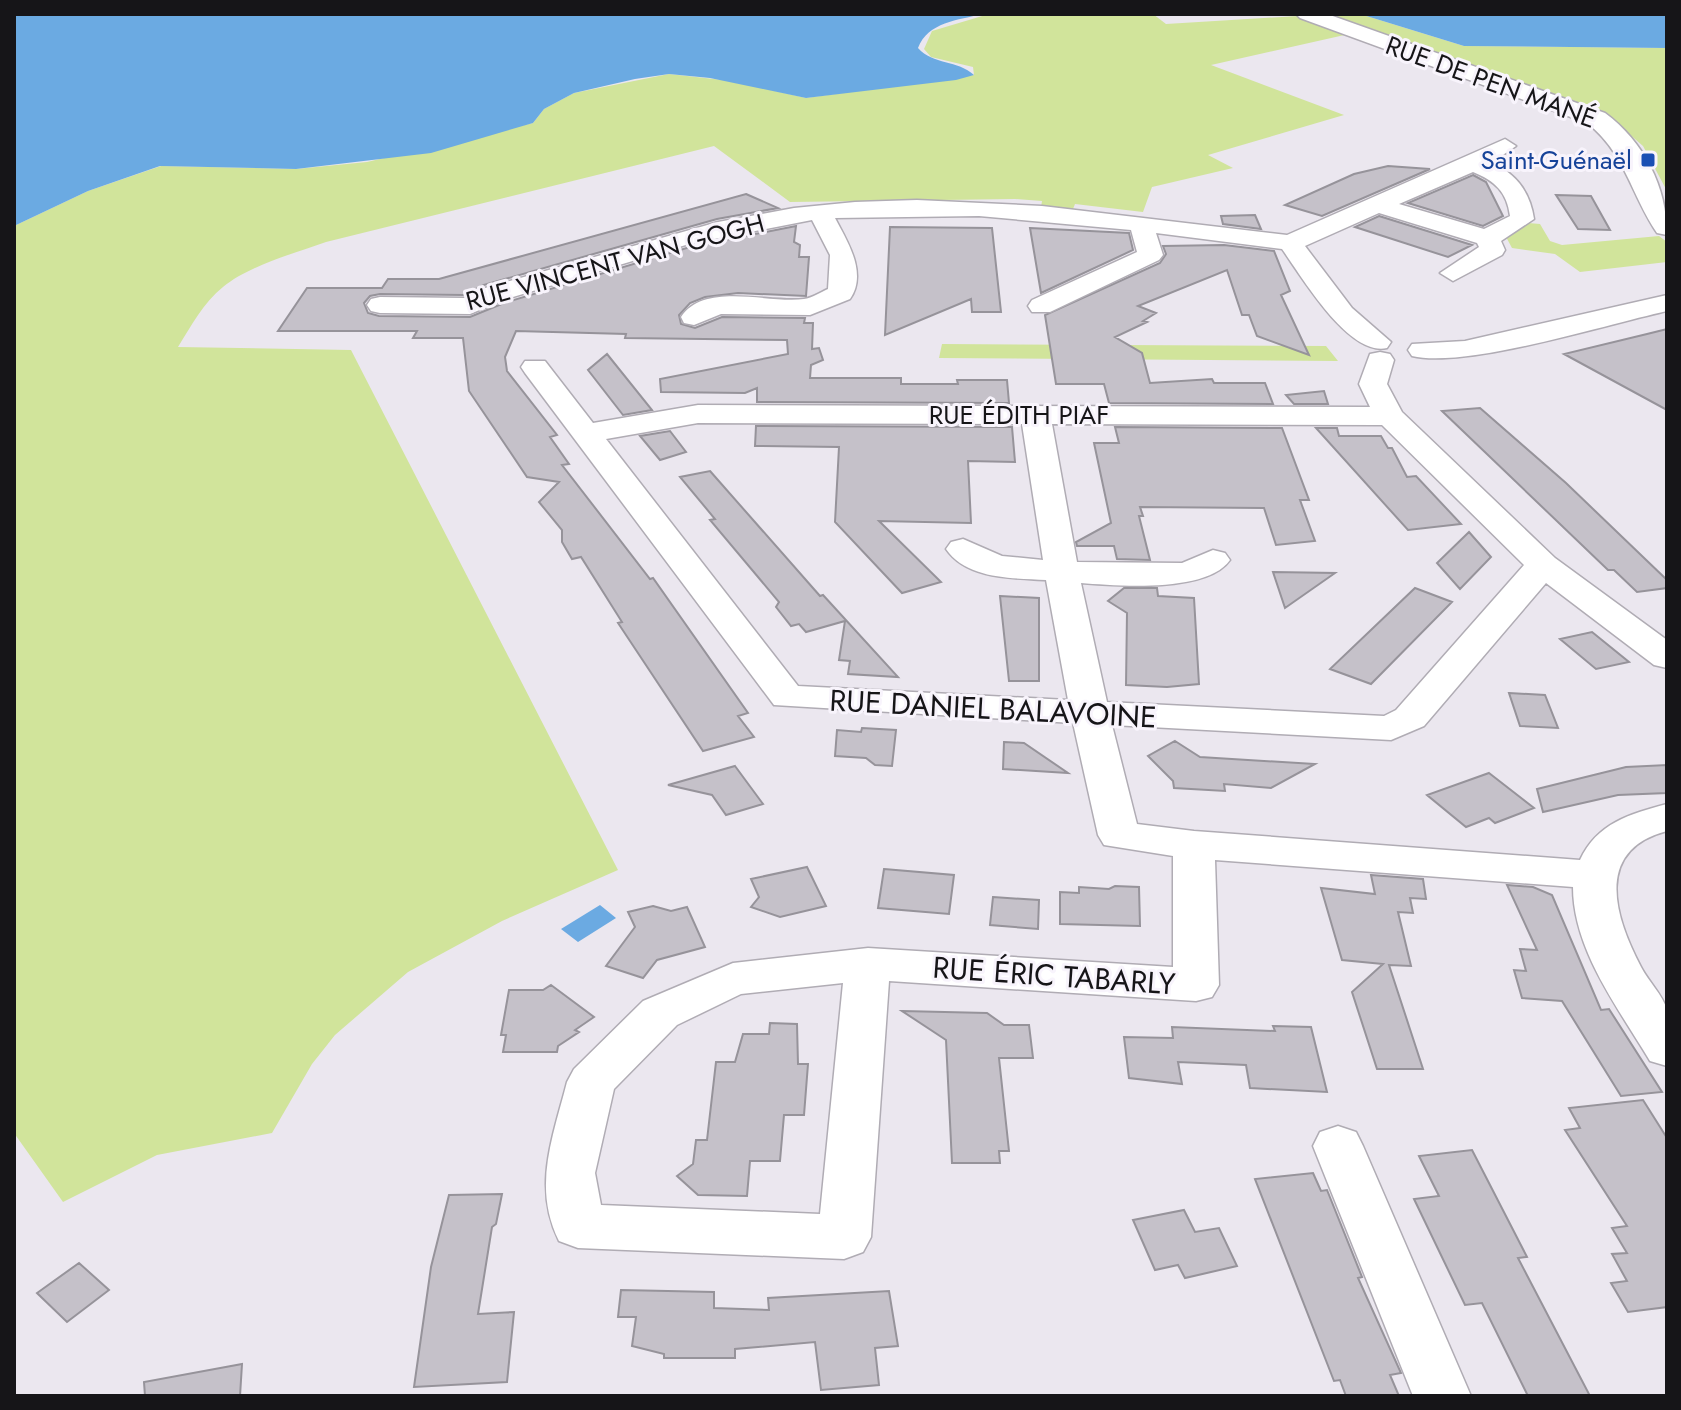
<svg xmlns="http://www.w3.org/2000/svg" width="1681" height="1410" font-family="Jost,sans-serif">
	<style>
		.green { fill: #d1e49b }
		.water { fill: #6baae2 }
		.building { fill: #c5c1c9; stroke: #96939a; stroke-width: 2 }
		.lines { fill: none; stroke-linecap: round; stroke-linejoin: round }
		.minor-casing { stroke: #b0acb4; stroke-width: 3 }
		.tertiary-casing { stroke: #b0acb4; stroke-width: 3 }
		.minor { fill: #fff; fill-rule: evenodd }
		.tertiary { fill: #fff; fill-rule: evenodd }
		.transit-dot { fill: #1a4fb4; stroke: #f8f4fc; stroke-width: 3 }
		.labels { text-anchor: middle; stroke-width: 6; stroke-linejoin: round; paint-order: stroke }
		.far-street-label { font-size: 26px; fill: #161518; stroke: #f8f4fc }
		.far-transit-label { font-size: 26px; fill: #164399; stroke: #f8f4fc; text-anchor: end }
		.street-label { font-size: 30px; fill: #161518; stroke: #f8f4fc }
	</style>
	<rect width="100%" height="100%" fill="#ebe7ef"/>
	<path class="green" d="M989 14H1153L1166 24 1298 16 1349 34 1211 65 1344 115 1208 155 1233 168 1152 187 1143 212 1075 204 1073 209 1041 207 1042 201 1015 199 790 202 714 146 326 242C295 253 248 266 223 287 204 302 191 326 178 347L351 350 618 870 502 921 408 972 335 1035 312 1064 272 1133 157 1155 63 1202 14 1133V226L88 191 161 166 296 169 367 162 533 123 544 109 574 93 669 74 732 81 806 98 974 75 973 67 931 57 924 49 932 31Z
		M1321 14H1360L1464 46 1667 48V191L1643 146 1613 120Z
		M1528 223 1540 224 1550 241 1562 245 1659 236 1667 242V262L1580 272 1555 254 1512 248 1505 235Z
		M942 344 1326 346 1338 361 939 358Z"/>
	<path class="water" d="M983 14C958 20 928 22 918 48 933 65 958 60 974 75L956 80 806 98 710 78 669 74 635 79 574 93 544 109 533 123 431 153 296 169 160 166 88 191 14 226V15Z
		M1360 14H1667V48L1464 46Z
		M600 905 616 918 578 942 561 929Z"/>
	<path class="building" d="M1388 166 1430 169 1322 216 1285 205 1354 174Z
		M1473 175 1486 182 1503 216 1483 226 1408 203Z
		M746 194 778 208 717 219 484 285 464 295 380 294 370 296 364 303 368 313 379 316 470 317 504 303 690 247 796 226 794 242 800 245 799 257H809L806 296 738 293 705 297 690 303 679 315 681 324 695 328 722 317 805 318 804 323H813L812 349 819 348 823 360 811 365 810 378H901V384H958L957 380H1007L1009 403 757 402V388L745 393 661 392 660 379 788 354 787 340 625 338 626 334 516 331 505 357 507 371 557 435 550 437 569 464 562 465 650 579 653 578 748 713 738 716 754 737 703 751 618 623 622 622 581 557 572 559 562 542V530L539 502 559 482 527 477 469 391 463 338H413L417 331H278L307 288H382L388 279H439Z
		M1556 195 1591 196 1610 230 1578 229Z
		M1255 215 1261 229 1223 224 1221 216Z
		M1379 216 1472 245 1448 257 1355 227Z
		M890 227 992 228 1001 312H972L971 299 885 335Z
		M1030 228 1129 233 1133 250 1041 293Z
		M1224 245 1274 251 1290 291 1281 295 1309 355 1257 336 1249 315H1242L1227 270 1138 306 1156 313 1143 321 1147 322 1115 337 1142 353 1150 383 1212 379 1214 383H1265L1273 404 1109 403 1104 384H1056L1045 315 1160 263 1166 254 1163 246Z
		M1667 329V410L1564 354 1647 334Z
		M607 354 652 410 623 415 588 370Z
		M1324 391 1328 404H1294L1286 395Z
		M1480 408 1566 483 1667 580V588L1637 592 1614 570H1608L1442 411Z
		M756 426 1012 427 1015 462 968 461 971 523 879 521 941 582 902 593 835 522 839 447 755 446Z
		M1115 427 1282 428 1309 500H1300L1315 541 1276 545 1264 508 1140 507 1143 516H1139L1150 560 1117 559 1114 546H1077L1076 542 1111 523 1094 443H1119Z
		M1316 428H1337L1339 436H1381L1388 448H1392L1407 477 1416 476 1461 524 1408 530Z
		M670 431 686 452 660 460 640 436Z
		M710 471 820 596 823 595 898 677 848 674 850 661 839 660 845 621 806 632 799 624 791 626 776 607 779 602 710 520 715 519 680 477Z
		M1469 532 1491 557 1460 589 1437 563Z
		M1273 572 1335 573 1285 608Z
		M1124 588H1157L1158 596 1194 598 1199 684 1167 687 1126 685 1127 613 1108 601Z
		M1415 588 1452 602 1371 684 1330 669Z
		M1000 596 1039 598V681H1009Z
		M1592 632 1629 662 1596 669 1560 639Z
		M1509 693 1545 695 1558 728 1520 726Z
		M862 728 896 730 892 766 875 765 866 758 835 756 837 730 861 732Z
		M1175 741 1200 757 1315 764 1271 788 1224 784 1225 791 1174 788 1173 781 1148 756Z
		M1004 742 1024 743 1068 773 1003 769Z
		M1667 765V793L1618 795 1543 812 1537 789 1626 767Z
		M735 766 763 804 726 815 712 795 668 785Z
		M1489 773 1534 808 1495 823 1489 818 1466 827 1427 795Z
		M807 867 826 906 780 917 751 907 759 897 751 879Z
		M884 869 954 875 949 914 878 908Z
		M1371 875 1423 879 1426 899 1410 898 1413 913 1398 912 1411 966 1389 965 1423 1069H1377L1352 992 1383 964 1342 960 1321 888 1375 894Z
		M1507 885 1533 887 1552 895 1601 1010 1609 1009 1662 1092 1621 1096 1562 1001 1522 998 1514 970 1526 971 1520 949 1537 950Z
		M1115 886 1139 887 1140 926 1060 924V892L1079 893V887L1109 889Z
		M993 897 1039 900 1038 929 990 925Z
		M653 906 671 911 687 907 705 947 657 960 643 978 606 966 635 927 628 912Z
		M551 985 594 1017 575 1030 579 1032 558 1046 557 1052H503L506 1035H501L509 990H543Z
		M902 1011 987 1013 1004 1025H1029L1033 1058H999L1009 1151H999L1000 1163H952L946 1040Z
		M770 1023 797 1024 798 1064H808L804 1115H784L780 1161H750L747 1196 698 1195 677 1176 693 1164 696 1140H707L716 1062H735L743 1034H769Z
		M1273 1026 1311 1027 1327 1092 1250 1088 1246 1065 1178 1062 1182 1084 1129 1078 1124 1037 1173 1038 1172 1027 1275 1031Z
		M1643 1100 1667 1138V1307L1628 1312 1611 1283 1627 1281 1612 1254 1627 1253 1612 1228 1627 1226 1565 1130 1580 1128 1569 1108Z
		M1472 1150 1527 1257 1518 1258 1590 1396H1528L1482 1303 1465 1305 1414 1199 1439 1196 1419 1156Z
		M1313 1173 1321 1191 1327 1190 1362 1277 1358 1278 1401 1373 1390 1375 1399 1396H1346L1340 1380 1334 1381 1255 1179Z
		M502 1194 496 1224 492 1227 478 1314 514 1312 507 1382 414 1387 431 1267 449 1195Z
		M1184 1210 1195 1232 1219 1228 1237 1266 1185 1278 1178 1265 1155 1270 1133 1220Z
		M79 1263 109 1290 67 1322 37 1293Z
		M621 1290 714 1292V1308L769 1310 768 1298 889 1291 898 1346 875 1348 879 1385 821 1390 815 1342 735 1349V1358H664V1354L632 1346 636 1317H618Z
		M242 1364 240 1396H145L144 1382Z"/>
	<g class="lines">
		<defs>
			<path id="minor" d="M1505 139 1516 146 1491 163C1516 173 1530 192 1534 219L1501 241 1505 250 1502 255 1453 281 1440 273 1479 247 1477 243 1379 213 1305 246 1352 308 1391 342 1387 348C1349 357 1302 277 1282 249L1156 233 1163 255 1159 260 1050 312H1032L1028 306 1032 300 1137 252 1131 230 979 216 835 218C847 241 868 273 850 299L810 315 721 314 694 325 684 323 681 317C705 281 769 304 804 299 812 298 821 292 828 289L830 255 812 220 689 244 503 300 470 314 380 313 371 311 367 305 371 299 380 297 465 298 485 288 718 222 794 208 855 202 917 200 1042 206 1287 235ZM1473 172C1495 181 1507 192 1510 216L1484 229 1399 204Z
				M1667 295V311C1608 324 1465 369 1412 356L1408 350 1412 344 1465 341Z
				M1380 352 1390 354 1394 360 1387 384 1402 412 1555 558 1667 640V668L1654 665 1546 583 1424 726 1391 740 1112 725 1137 824 1194 831 1580 860C1597 823 1630 814 1667 804V831C1594 850 1614 916 1641 967 1648 981 1663 995 1667 1010 1671 1025 1667 1049 1667 1066L1650 1061C1619 1009 1573 950 1573 887L1215 860 1219 985 1212 997 1196 1001 889 981 871 1237 863 1252 844 1259 578 1248 559 1241C532 1187 553 1137 567 1082L574 1069 643 1001 733 963 868 948 1173 967V856L1104 845 1098 835 1073 723 774 705 525 373 521 367 525 361H545L593 423 698 405 1370 407 1359 384 1370 354ZM698 423 1022 424 1043 560 1002 556 963 539 951 542 946 549C967 580 1014 578 1046 580L1068 700 798 686 606 439ZM1052 424 1382 425 1524 565 1396 710 1384 716 1107 702 1081 583C1119 586 1207 593 1230 560L1225 553 1213 550 1182 563 1077 562ZM843 983 820 1214 601 1205 595 1173 614 1089 677 1025 741 994Z
				M1338 1126 1356 1132 1363 1146 1471 1396H1413L1313 1146 1320 1132Z"/>
			<path id="tertiary" d="M1296 14H1327L1605 113C1644 142 1667 187 1667 235L1657 233C1631 195 1625 152 1587 123L1300 18Z"/>
		</defs>
		<use href="#minor" class="minor-casing"/>
		<use href="#tertiary" class="tertiary-casing"/>
		<use href="#minor" class="minor"/>
		<use href="#tertiary" class="tertiary"/>
	</g>
	<rect class="transit-dot" x="1640" y="152" width="16" height="16" rx="4"/>
	<g class="labels">
		<g class="far-street-label">
			<text transform="translate(1491 82) rotate(20)" y="9">RUE DE PEN MANÉ</text>
			<text transform="translate(615 262) rotate(-15)" y="9">RUE VINCENT VAN GOGH</text>
			<text x="1019" y="424">RUE ÉDITH PIAF</text>
		</g>
		<g class="far-transit-label">
			<text x="1632" y="169">Saint-Guénaël</text>
		</g>
		<g class="street-label">
			<text transform="translate(993 709) rotate(3)" y="10">RUE DANIEL BALAVOINE</text>
			<text transform="translate(1054 976) rotate(4)" y="10">RUE ÉRIC TABARLY</text>
		</g>
	</g>
	<rect width="1681" height="1410" fill="none" stroke="#161518" stroke-width="32"/>
</svg>
